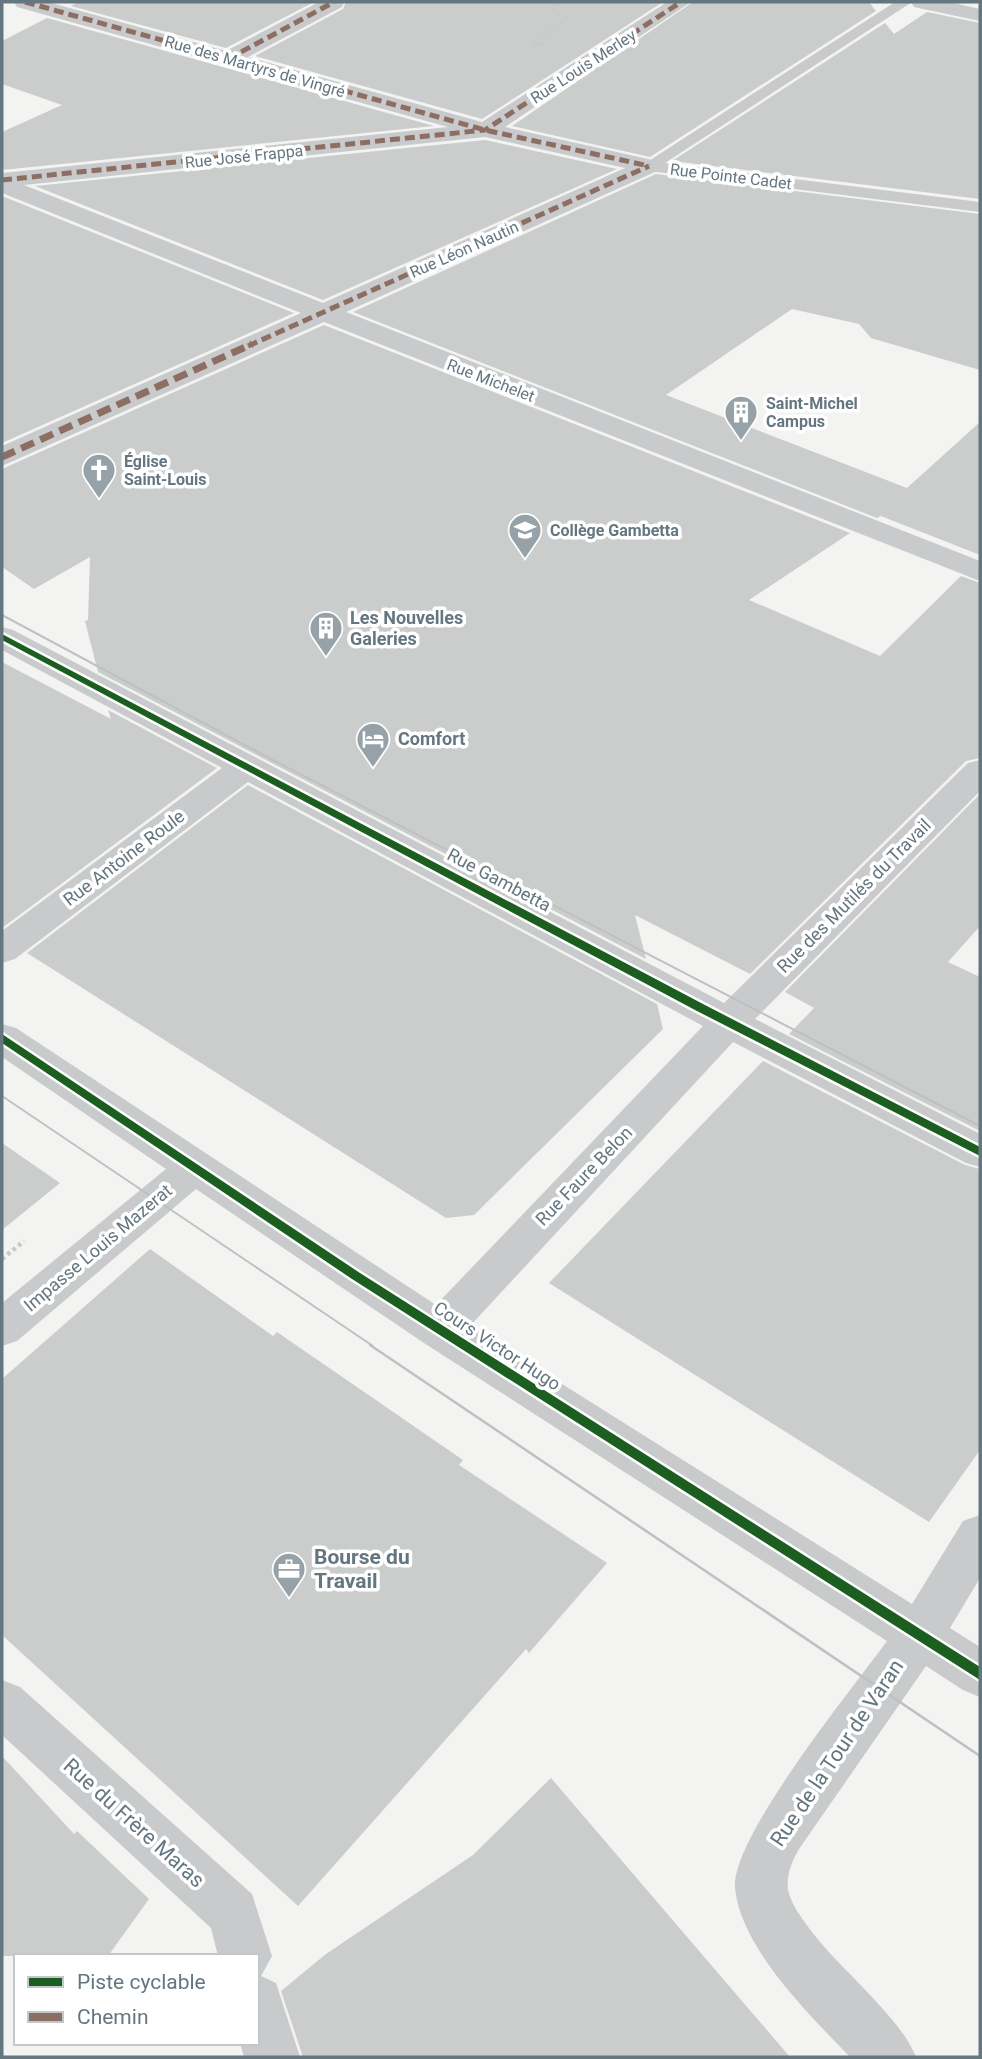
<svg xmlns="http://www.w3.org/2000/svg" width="982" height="2059" font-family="Roboto,sans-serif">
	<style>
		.building { fill: #cbcccc }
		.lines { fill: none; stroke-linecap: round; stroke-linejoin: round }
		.path-far1 { stroke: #c7c8c8; stroke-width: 2.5; stroke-dasharray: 2 2; stroke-linecap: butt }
		.path { stroke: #c7c8c8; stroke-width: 4.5; stroke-dasharray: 3.5 3.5; stroke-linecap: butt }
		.lane { fill: #c8cacb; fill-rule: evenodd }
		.street { fill: #c8cacb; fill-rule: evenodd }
		.tram-far1 { stroke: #bfc0c1; stroke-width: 2 }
		.tram { stroke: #bfc0c1; stroke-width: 2.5 }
		.quiet-far1 { stroke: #8d6e63; stroke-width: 5; stroke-dasharray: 10 5; stroke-linecap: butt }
		.quiet { stroke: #8d6e63; stroke-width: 7; stroke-dasharray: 14 7; stroke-linecap: butt }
		.cycleway-casing { stroke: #fff; stroke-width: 5 }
		.cycleway { fill: #1b5e20; fill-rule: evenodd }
		.labels { text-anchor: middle; stroke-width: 7; stroke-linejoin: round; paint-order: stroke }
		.far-street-label { font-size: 16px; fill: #647680; stroke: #fff }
		.far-poi-label { font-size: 16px; font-weight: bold; fill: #647680; stroke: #fff; text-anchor: start }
		.poi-label { font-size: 18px; font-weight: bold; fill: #647680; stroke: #fff; text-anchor: start }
		.street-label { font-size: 18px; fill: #647680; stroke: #fff }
		.near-poi-label { font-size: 21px; font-weight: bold; fill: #647680; stroke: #fff; text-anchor: start }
		.near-street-label { font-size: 21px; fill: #647680; stroke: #fff }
	</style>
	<rect width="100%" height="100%" fill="#f3f3f1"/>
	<path class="building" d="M79 2H314L226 48 71 6Z
		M346 2H663L482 119 255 56 343 9Z
		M693 2H869L876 11 650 157 512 126Z
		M927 12 980 23V199L672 161 885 23 894 34Z
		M47 18 434 126 2 170V132L62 105 2 84V41Z
		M485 140 617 169 323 300 35 186Z
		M656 174 980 214V370L871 338 859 324 792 309 666 395 907 488 980 422V555L881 516 877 518 353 312Z
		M2 196 294 313 2 443Z
		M324 325 850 533 749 600 880 656 961 576 980 583V758L966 761 750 974 635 915 646 959 98 672 85 621 88 620 90 557 34 589 2 567V469Z
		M2 662 111 719 108 710 217 768 2 928Z
		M248 785 657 1004 663 1029 474 1215 446 1218 27 953Z
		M980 794V926L948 962 980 977V1131L789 1034 814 1008 785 992Z
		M763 1061 965 1165 980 1169V1450L929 1522 549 1283Z
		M2 1143 60 1183 2 1230Z
		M150 1249 273 1336 277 1332 463 1460 459 1465 607 1563 529 1653 526 1649 298 1906 2 1635V1379Z
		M2 1756 74 1834 77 1831 149 1899 108 1956H2Z
		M551 1778 790 2057H303L281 1991 326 1954 473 1855Z"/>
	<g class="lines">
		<path class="path-far1" d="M580 2H592
			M555 5 566 2
			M542 45 532 43 569 18 558 15 553 8 555 5 544 2"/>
		<path class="path" d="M2 1259 24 1241"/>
		<path class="lane" d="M895 2H912L665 163 980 202V212L649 171 641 166Z"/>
		<path class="street" d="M14 2H48L226 51 319 2H344L342 7 248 57 482 122 667 2H691L505 127 657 161 661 166 657 171 346 312 980 561V581L324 322 2 466V446L301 313 2 193V173L448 127 17 7ZM485 137 625 168 323 303 24 185Z
			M911 2H949L980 9V21L914 7Z
			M2 627 13 630 724 1003 968 763 980 760V791L755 1019 980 1134V1167L966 1163 733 1042 470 1326 912 1604 963 1521 980 1515V1578L950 1628 980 1647V1697L963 1690 926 1666 799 1849C792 1861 786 1875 788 1890 791 1904 801 1917 809 1928 838 1968 900 2016 916 2057H850C810 2015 741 1949 735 1888 731 1837 853 1688 887 1641L424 1343 196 1189 17 1341 2 1346V1303L166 1169 2 1057V1024L16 1028 436 1305 703 1026 248 782 15 959 2 963V931L222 768 2 650Z
			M2 1680 20 1687 252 1894 272 1956 261 1976 276 1983 300 2057H244L240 2043H257V1956H218L211 1928 2 1735Z"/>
		<path class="tram-far1" d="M2 615 269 758 980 1126
			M2 1096 373 1346"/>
		<path class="tram" d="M370 1345 980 1756"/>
		<path class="quiet-far1" d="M25 2 485 130 649 166
			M228 59 334 2
			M2 180 485 130 681 2
			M248 346 649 166"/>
		<path class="quiet" d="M2 457 252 344"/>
		<defs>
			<path id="cycleway" d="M2 634 703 1004 980 1147V1156L695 1010 2 640Z
				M2 1034 360 1273 980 1667V1680L352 1279 2 1043Z"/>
		</defs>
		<use href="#cycleway" class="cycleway-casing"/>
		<use href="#cycleway" class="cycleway"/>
	</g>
	<defs>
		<symbol id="building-pin" viewBox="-11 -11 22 30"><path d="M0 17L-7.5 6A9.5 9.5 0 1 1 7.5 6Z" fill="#96a2a8" stroke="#fff"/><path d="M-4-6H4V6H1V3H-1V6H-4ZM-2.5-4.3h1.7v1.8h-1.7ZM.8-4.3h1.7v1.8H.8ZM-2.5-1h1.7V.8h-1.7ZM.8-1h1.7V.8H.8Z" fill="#fff"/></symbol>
		<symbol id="church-pin" viewBox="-11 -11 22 30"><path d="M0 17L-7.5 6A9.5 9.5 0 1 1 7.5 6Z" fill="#96a2a8" stroke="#fff"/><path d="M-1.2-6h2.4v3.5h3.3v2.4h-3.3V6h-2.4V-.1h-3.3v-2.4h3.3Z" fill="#fff"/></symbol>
		<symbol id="school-pin" viewBox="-11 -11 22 30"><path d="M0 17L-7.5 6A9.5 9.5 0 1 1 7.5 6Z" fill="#96a2a8" stroke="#fff"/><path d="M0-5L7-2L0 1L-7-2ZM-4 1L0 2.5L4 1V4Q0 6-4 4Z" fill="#fff"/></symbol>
		<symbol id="hotel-pin" viewBox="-11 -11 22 30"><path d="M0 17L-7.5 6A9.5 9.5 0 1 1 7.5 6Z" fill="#96a2a8" stroke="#fff"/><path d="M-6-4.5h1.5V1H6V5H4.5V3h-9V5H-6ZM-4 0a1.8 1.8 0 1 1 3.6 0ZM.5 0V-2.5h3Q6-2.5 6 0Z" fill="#fff"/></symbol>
		<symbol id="office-pin" viewBox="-11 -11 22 30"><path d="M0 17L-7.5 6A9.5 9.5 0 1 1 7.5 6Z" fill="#96a2a8" stroke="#fff"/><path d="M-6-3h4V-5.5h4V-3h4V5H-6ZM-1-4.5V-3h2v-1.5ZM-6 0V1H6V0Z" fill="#fff"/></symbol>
	</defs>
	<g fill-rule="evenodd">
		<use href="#building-pin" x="722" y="393" width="38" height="52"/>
		<use href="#church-pin" x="80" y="451" width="38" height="52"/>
		<use href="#school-pin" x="506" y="511" width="38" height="52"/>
		<use href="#building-pin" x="307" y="609" width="38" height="52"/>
		<use href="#hotel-pin" x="354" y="720" width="38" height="52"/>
		<use href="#office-pin" x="270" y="1550" width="38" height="52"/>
	</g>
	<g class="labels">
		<g class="far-street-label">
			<text transform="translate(255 66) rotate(16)" y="6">Rue des Martyrs de Vingré</text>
			<text transform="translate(583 66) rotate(-33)" y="6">Rue Louis Merley</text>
			<text transform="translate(244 156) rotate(-6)" y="6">Rue José Frappa</text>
			<text transform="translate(731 176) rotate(7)" y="6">Rue Pointe Cadet</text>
			<text transform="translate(464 249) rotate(-24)" y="6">Rue Léon Nautin</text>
			<text transform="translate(491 380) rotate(21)" y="6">Rue Michelet</text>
		</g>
		<g class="far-poi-label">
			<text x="766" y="409">Saint-Michel<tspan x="766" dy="18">Campus</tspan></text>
			<text x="124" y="467">Église<tspan x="124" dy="18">Saint-Louis</tspan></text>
			<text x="550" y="536">Collège Gambetta</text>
		</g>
		<g class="poi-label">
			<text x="350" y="624">Les Nouvelles<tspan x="350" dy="21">Galeries</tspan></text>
			<text x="398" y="745">Comfort</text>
		</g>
		<g class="street-label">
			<text transform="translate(124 858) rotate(-37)" y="6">Rue Antoine Roule</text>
			<text transform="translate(499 880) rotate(28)" y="6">Rue Gambetta</text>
			<text transform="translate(854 896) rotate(-45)" y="6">Rue des Mutilés du Travail</text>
			<text transform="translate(584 1176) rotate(-46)" y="6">Rue Faure Belon</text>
			<text transform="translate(98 1248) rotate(-40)" y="6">Impasse Louis Mazerat</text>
			<text transform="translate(497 1346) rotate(33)" y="6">Cours Victor Hugo</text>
		</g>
		<g class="near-poi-label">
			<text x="314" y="1564">Bourse du<tspan x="314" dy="24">Travail</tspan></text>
		</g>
		<g class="near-street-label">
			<text transform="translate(837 1753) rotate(-56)" y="7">Rue de la Tour de Varan</text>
			<text transform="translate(134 1823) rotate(42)" y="7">Rue du Frère Maras</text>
		</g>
	</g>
	<rect width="982" height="2059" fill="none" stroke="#647680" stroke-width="7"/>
	<rect x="14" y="1954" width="245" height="91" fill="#ffffff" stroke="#c1c8cc" stroke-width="2"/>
	<rect x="28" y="1977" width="35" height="10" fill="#1b5e20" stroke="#c1c8cc" stroke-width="2"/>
	<text x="77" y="1989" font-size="21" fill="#647680">Piste cyclable</text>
	<rect x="28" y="2012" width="35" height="10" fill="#8d6e63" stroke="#c1c8cc" stroke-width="2"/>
	<text x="77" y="2024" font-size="21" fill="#647680">Chemin</text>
</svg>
